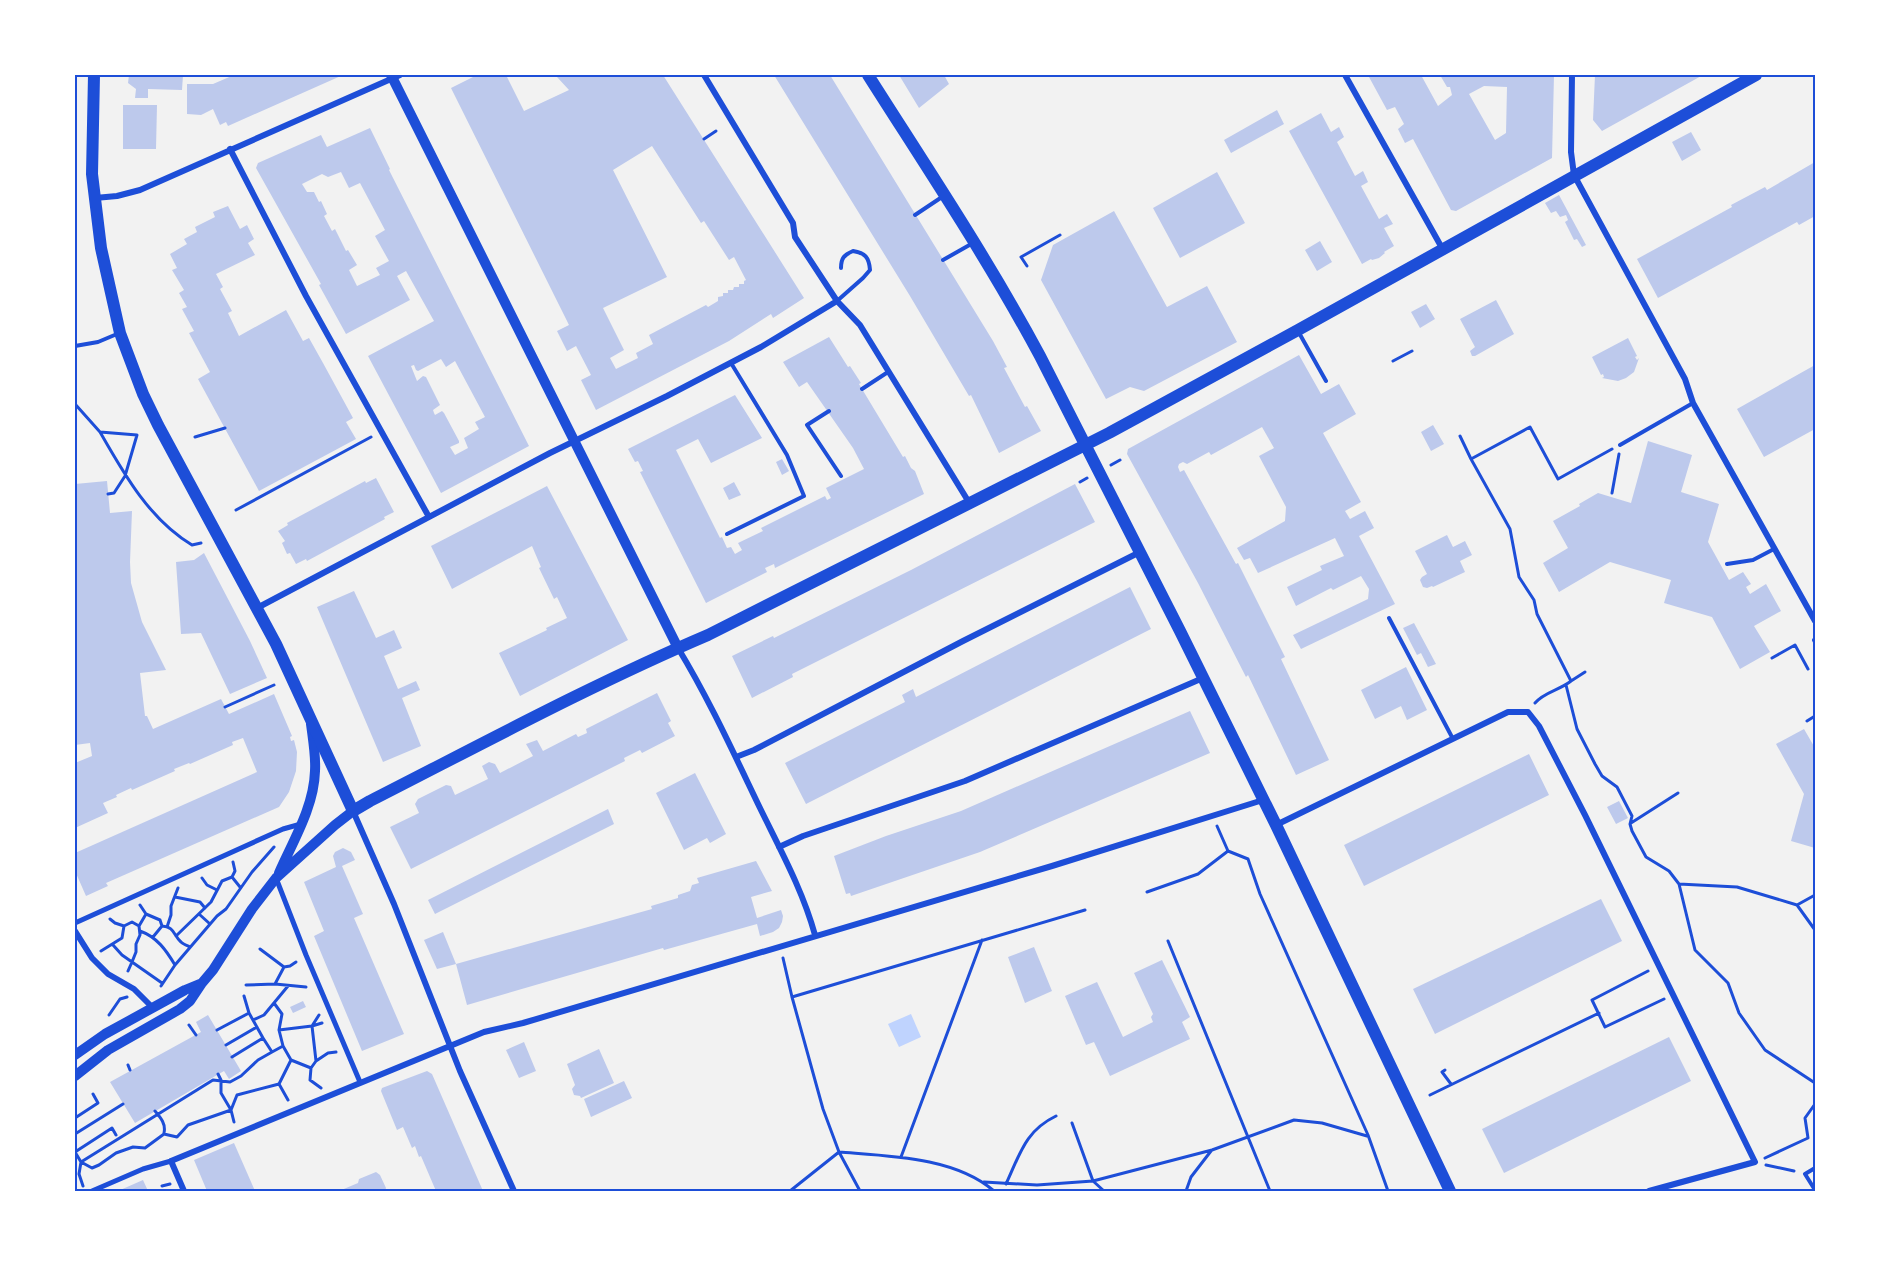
<svg xmlns="http://www.w3.org/2000/svg" width="1890" height="1266" font-family="'Fira Sans Condensed',sans-serif">
	<style>
		.water { fill: #bfd3fe }
		.building { fill: #bdc9ec; fill-rule: evenodd }
		.lines { fill: none; stroke-linecap: round; stroke-linejoin: round }
		.path { stroke: #1d4ed8; stroke-width: 3 }
		.service { stroke: #1d4ed8; stroke-width: 4 }
		.pedestrian { stroke: #1d4ed8; stroke-width: 5 }
		.minor { stroke: #1d4ed8; stroke-width: 6 }
		.tertiary { stroke: #1d4ed8; stroke-width: 10 }
		.secondary { stroke: #1d4ed8; stroke-width: 12 }
		.neatline { fill: none; stroke: #1d4ed8; stroke-width: 2 }
	</style>
	<rect width="100%" height="100%" fill="#f2f2f2"/>
	<path class="water" d="M911 1014 921 1037 899 1047 888 1024Z"/>
	<path class="building" d="M129 75H183L182 90 148 89V98H135L136 89 128 83Z
		M234 75H343L228 126 226 122 220 125 213 109 201 115 187 114V84H213Z
		M477 75H506L524 111 569 90 557 77H549V75H663L804 298 773 318 771 314 729 341 596 410 581 380 591 375 576 346 567 351 557 331 569 325 451 88ZM652 146 701 223 704 221 729 260 734 257 746 280 744 281V284H739V287H734L733 290H728V293H723V296L718 297V301L708 307 706 305 649 335 653 344 636 353 638 358 616 369 610 358 624 350 603 308 667 277 613 170Z
		M774 75H830L993 341 1007 367 1004 368 1025 407 1027 406 1041 431 999 453 971 395 969 396 910 296Z
		M899 75H944L949 84 919 108Z
		M1370 75H1421L1438 106 1452 95 1450 87H1447L1440 75H1554L1552 158 1456 211 1451 210 1413 139 1405 143 1398 129 1404 124 1395 107 1387 110 1369 77ZM1484 86 1507 87 1506 133 1495 140 1469 94Z
		M1595 75H1703L1602 131 1593 120Z
		M123 105H157L156 149H123Z
		M1277 110 1284 124 1231 153 1224 140Z
		M1321 113 1331 132 1339 127 1344 137 1337 142 1355 176 1363 171 1368 182 1361 186 1379 219 1387 214 1393 224 1384 228 1394 246 1384 252 1385 253 1379 258 1372 260 1371 259 1362 264 1289 131Z
		M370 128 390 169 389 170 529 446 441 493 368 356 434 321 406 271 397 276 410 300 346 334 319 285 321 284 256 168 258 163 321 135 327 147ZM341 172 349 188 360 183 385 230 375 236 389 261 376 268 380 275 357 286 349 270 357 265 348 250 346 251 335 229 332 231 324 216 327 214 321 201 319 202 314 192H307L302 184 322 174 328 177ZM441 359 446 367 455 361 485 417 475 422 479 429 464 438 468 448 455 455 450 447 459 443V441L444 413 442 411 435 415 434 413 433 410 440 405 426 377 423 376 417 381 411 366 414 365 416 370 418 371Z
		M1691 132 1701 150 1682 161 1672 142Z
		M1815 162V216L1799 225 1797 222 1658 298 1637 259 1732 207 1731 205 1765 187 1767 190Z
		M1217 172 1245 223 1180 258 1153 208Z
		M1559 195 1586 245 1582 247 1577 239 1574 240 1565 222 1568 220 1566 215 1560 217 1556 211 1551 213 1545 203Z
		M228 206 240 229 247 225 254 239 248 243 255 255 216 274 223 287 220 289 232 311 228 313 239 336 286 310 303 341 309 338 323 363 353 418 346 422 356 439 259 491 198 379 210 372 189 333 194 331 182 309 187 307 179 293 184 290 172 270 177 268 170 254 187 244 184 239 197 232 195 227 215 217 213 212Z
		M1114 211 1167 307 1207 286 1237 342 1144 391 1130 387 1106 399 1041 280 1053 245Z
		M1320 241 1332 262 1317 271 1305 250Z
		M1496 300 1514 334 1475 356H1472L1470 351 1475 347 1460 319Z
		M1426 304 1435 319 1420 328 1411 312Z
		M829 337 848 367 850 366 861 383 859 384 903 457 905 456 911 468 915 471 924 494 775 568 774 564 765 568 767 572 706 603 640 472 643 471 638 461 635 462 628 449 735 395 762 438 711 463 698 439 676 450 720 538 722 537 727 548 731 547 735 554 742 550 738 543 763 531 761 528 825 496 827 500 831 498 826 488 864 469 853 448 807 382 799 387 783 362Z
		M1628 338 1637 356 1635 357 1637 360 1639 358 1634 372 1626 378 1618 381 1602 378 1604 377 1603 374 1601 375 1592 357Z
		M1299 355 1321 394 1339 384 1356 414 1323 433 1361 502 1345 511 1350 519 1365 511 1374 528 1359 536 1395 604 1301 649 1293 635 1368 599 1369 589 1361 576 1333 590 1331 588 1296 606 1287 587 1322 570 1320 566 1344 556 1335 538 1258 573 1250 558 1244 560 1237 548 1285 521 1286 507 1259 456 1274 448 1262 427 1211 455 1209 452 1187 464 1183 462 1179 464 1178 467 1180 472 1184 470 1236 564 1238 563 1285 657 1281 659 1329 760 1296 775 1248 675 1246 677 1198 583 1127 454 1128 449Z
		M1815 365V429L1764 457 1737 409Z
		M1433 425 1444 444 1431 451 1421 432Z
		M1648 441 1692 455 1681 492 1719 504 1708 542 1729 580 1743 572 1751 584 1746 587 1750 594 1766 584 1781 611 1754 626 1770 652 1740 669 1712 617 1664 603 1671 580 1610 562 1559 592 1543 563 1568 548 1553 521 1580 506 1579 504 1598 493 1631 503Z
		M782 459 789 471 782 475 776 462Z
		M376 478 394 512 384 517 385 519 307 561 306 559 296 564 290 553 287 554 282 543 285 541 278 531 288 525 287 523 365 481 366 483Z
		M107 481 110 513 132 511 130 562 131 583 142 622 166 670 140 673 145 716H147L153 729 221 699 229 714 274 694 292 736 290 737 291 741 294 740 297 752 296 771 289 792 279 807 106 883 108 886 86 896 75 871V853L257 772 243 738 232 742 233 745 190 764 189 763 174 769 175 771 132 790 131 788 116 795 117 797 103 803 108 813 75 828V763L92 756 90 743 75 745V484Z
		M734 482 741 495 729 500 723 488Z
		M1075 484 1095 522 792 674 793 677 752 698 732 656 773 636 774 638 911 570Z
		M547 486 628 640 520 696 499 653 547 630 546 628 567 618 557 597 554 599 539 568 541 567 532 546 452 589 431 546Z
		M1447 535 1453 547 1465 541 1472 555 1460 561 1465 572 1433 587 1432 586 1427 588 1423 587 1420 580 1422 577 1427 574 1415 551Z
		M204 553 250 641 267 678 230 694 201 633 181 634 176 562 194 560Z
		M1130 587 1151 629 806 804 785 763 905 702 902 695 913 689 916 697Z
		M354 591 376 638 394 630 402 648 384 656 398 689 416 681 420 690 402 698 421 746 383 762 317 607Z
		M1414 623 1436 664 1428 667 1421 653 1417 655 1403 628Z
		M1406 667 1427 710 1407 720 1401 706 1375 719 1361 690Z
		M657 693 671 721 668 723 675 736 642 753 640 750 624 758 625 761 411 869 390 827 419 813 415 804 418 799 446 785 451 786 455 795 488 779 482 766 489 762 495 764 500 773 533 756 526 744 537 740 543 751 576 734 578 737 587 733 586 729Z
		M1190 711 1210 753 980 852 851 896 850 893 846 894 834 856 886 836 961 811Z
		M1804 729 1815 748V848L1791 841 1804 794 1776 744Z
		M1529 754 1549 795 1364 886 1344 845Z
		M695 773 726 834 710 843 707 838 684 850 656 793Z
		M1619 801 1628 818 1616 824 1607 807Z
		M608 809 614 824 435 914 428 900Z
		M343 848 351 852 355 860 342 866 363 914 354 918 404 1034 362 1051 314 936 324 931 304 882 336 867 333 856 335 852Z
		M756 861 772 891 751 897 757 918 781 910 783 916 782 922 779 928 773 932 760 936 757 924 664 950 663 948 467 1005 456 964 652 909 651 906 678 898V895L690 891 692 885 699 883 697 878Z
		M1601 899 1622 941 1435 1034 1413 989Z
		M443 932 456 964 437 969 424 940Z
		M1034 947 1052 991 1025 1003 1008 957Z
		M1162 960 1190 1017 1182 1022 1190 1039 1110 1076 1094 1042 1086 1045 1065 996 1097 982 1123 1037 1153 1022 1151 1017 1153 1014 1134 973Z
		M303 1001 306 1007 293 1013 290 1007Z
		M208 1015 241 1071 229 1079 224 1071 135 1123 110 1082 201 1032 196 1022Z
		M1669 1037 1691 1081 1504 1173 1482 1129Z
		M524 1042 536 1071 519 1078 506 1050Z
		M599 1049 614 1083 581 1098 580 1096 574 1095 572 1089 575 1085 567 1064Z
		M427 1071 432 1074 483 1191H436L421 1156 419 1157 415 1146 412 1148 403 1127 397 1130 381 1091 382 1088Z
		M624 1081 632 1098 591 1117 584 1099Z
		M234 1143 255 1191H207L194 1160Z
		M376 1172 380 1175 386 1188 385 1191H339L358 1183 359 1179Z
		M143 1180 148 1191H118Z"/>
	<g class="lines">
		<path class="path" d="M704 139 716 131
			M1027 266 1021 257 1060 235
			M1393 361 1412 351
			M75 404 100 432 137 435 125 476 114 493 108 494
			M100 432C124 474 149 519 192 545L201 543
			M1460 436 1471 459 1510 529 1519 577 1534 600 1537 614 1571 681C1560 690 1544 692 1535 703
			M195 437 225 428
			M1471 459 1530 427 1558 479 1612 449
			M1111 465 1120 460
			M1080 482 1087 478
			M1612 493 1619 454
			M236 510 371 437
			M1772 658 1795 645 1808 669
			M1571 681 1585 672
			M1566 685 1577 729 1595 764 1602 776 1617 787 1632 816 1630 824 1632 831 1646 857 1669 871 1679 884 1737 887 1797 905 1815 930
			M225 707 274 685
			M1807 721 1815 716
			M1631 823 1678 793
			M1217 826 1228 851 1248 859 1260 894 1368 1135 1388 1191
			M232 877 235 871 233 862
			M202 878 207 885 217 890
			M1679 884 1695 950 1728 983 1739 1013 1765 1050 1815 1083
			M1147 892 1198 874 1228 851
			M175 897 200 902 205 908
			M1797 905 1815 895
			M146 914 160 920 162 926
			M199 914 210 924
			M110 919 115 923 124 926
			M139 926 146 914 140 905
			M167 927 171 915V906L178 888
			M140 931C157 937 166 950 175 965
			M176 936 211 902 222 881 232 877 240 887
			M153 937 162 926C175 927 173 935 181 942 183 944 188 946 190 947
			M1168 941 1270 1191
			M113 945 122 955 132 962 128 971
			M101 951 122 938 124 926 132 922 139 926 140 935 136 944V952L132 962 162 983
			M783 958 792 997 823 1109 839 1152 860 1191
			M284 967 290 966 296 962
			M1648 971 1592 1000 1605 1027 1664 999
			M275 984 306 987
			M246 985 275 984 284 967 260 949
			M161 986 175 965 217 916 226 909 252 872 274 847
			M792 997 1085 910
			M274 1003 282 1014 279 1030 312 1026 319 1015
			M109 1015 120 999 127 997
			M253 1020 264 1015 288 986
			M189 1025 196 1035
			M217 1030 249 1013
			M279 1030 283 1046
			M226 1045 257 1027
			M232 1057 263 1038 249 1013 244 996
			M291 1060 311 1068 316 1061 312 1026 322 1023
			M316 1061 328 1053 336 1052
			M128 1065 130 1070
			M311 1068 310 1080 321 1088
			M1445 1070 1442 1072 1451 1084
			M218 1074 221 1080V1093L231 1110 234 1122
			M279 1084 288 1100
			M1430 1095 1599 1013
			M155 1111C161 1118 166 1124 164 1133
			M75 1118 98 1103 93 1094
			M1072 1123 1093 1181 1104 1191
			M75 1134 123 1104
			M75 1152 81 1162 213 1080 230 1082 241 1076 258 1060 272 1052 263 1038
			M75 1152 112 1128 116 1135
			M901 1157 982 940
			M1765 1158 1808 1138 1805 1118 1815 1104
			M1766 1165 1794 1171
			M984 1182 1037 1185 1093 1181 1212 1150 1294 1120 1322 1123 1367 1136
			M1006 1184C1020 1154 1025 1131 1056 1116
			M83 1186 79 1174 81 1162 92 1168 99 1165 116 1153 133 1147 145 1148 164 1134 177 1137 188 1125 231 1110 237 1095 279 1084 291 1060 283 1046 272 1052
			M162 1186 170 1184
			M790 1191 839 1152C889 1156 955 1157 994 1191
			M1186 1191 1191 1177 1211 1151"/>
		<path class="service" d="M915 215 942 197
			M943 260 973 243
			M837 301 863 278 870 270C869 257 865 253 853 251 844 255 841 258 841 268
			M1298 331 1326 381
			M75 346 98 342 117 334
			M862 389 888 372
			M829 411 807 425 841 476
			M1620 445 1693 403
			M727 534 804 496 787 455 731 363
			M1727 564 1753 560 1774 549
			M1389 618 1453 739
			M1815 639 1814 640 1815 642
			M1815 1168 1805 1174 1815 1190"/>
		<path class="pedestrian" d="M276 878 306 955 360 1082
			M75 923 283 829 301 824
			M92 1191 143 1169 171 1161"/>
		<path class="minor" d="M704 75 793 223 795 237 837 301 860 325 970 504
			M1345 75 1442 248
			M1572 75 1571 152 1574 175 1685 379 1693 403 1815 621
			M230 149 306 296 429 517
			M95 198 117 196 140 190 400 75
			M257 608 550 453 667 396 761 347 837 301
			M678 648C709 699 734 754 760 808 780 849 803 891 815 935
			M736 757 754 750 963 641 1140 552
			M353 811 394 904 460 1071 514 1191
			M1276 825 1508 712H1528L1539 726 1585 815 1755 1162 1649 1191
			M779 847 803 836 965 781 1203 678
			M75 931 92 958 108 974 134 989 153 1008
			M184 1191 171 1161 484 1032 523 1023 1052 866 1263 800"/>
		<path class="tertiary" d="M391 75 678 648
			M279 873C293 841 314 807 315 771 316 756 313 740 311 724
			M75 1055 105 1034 185 990 202 983
			M75 1076 108 1050 180 1009 190 1001 202 983 213 970 252 909 276 878 335 825 353 811"/>
		<path class="secondary" d="M94 75 92 174 101 248 120 333 143 394 158 425 276 644 353 811 370 801C482 744 593 684 708 635L1109 433 1298 330 1756 75
			M868 75C927 168 988 259 1040 356L1180 631 1276 825 1450 1191"/>
	</g>
	<rect width="1890" height="1266" fill="none" stroke="#ffffff" stroke-width="153"/>
	<rect x="76" y="76" width="1738" height="1114" class="neatline"/>
</svg>
